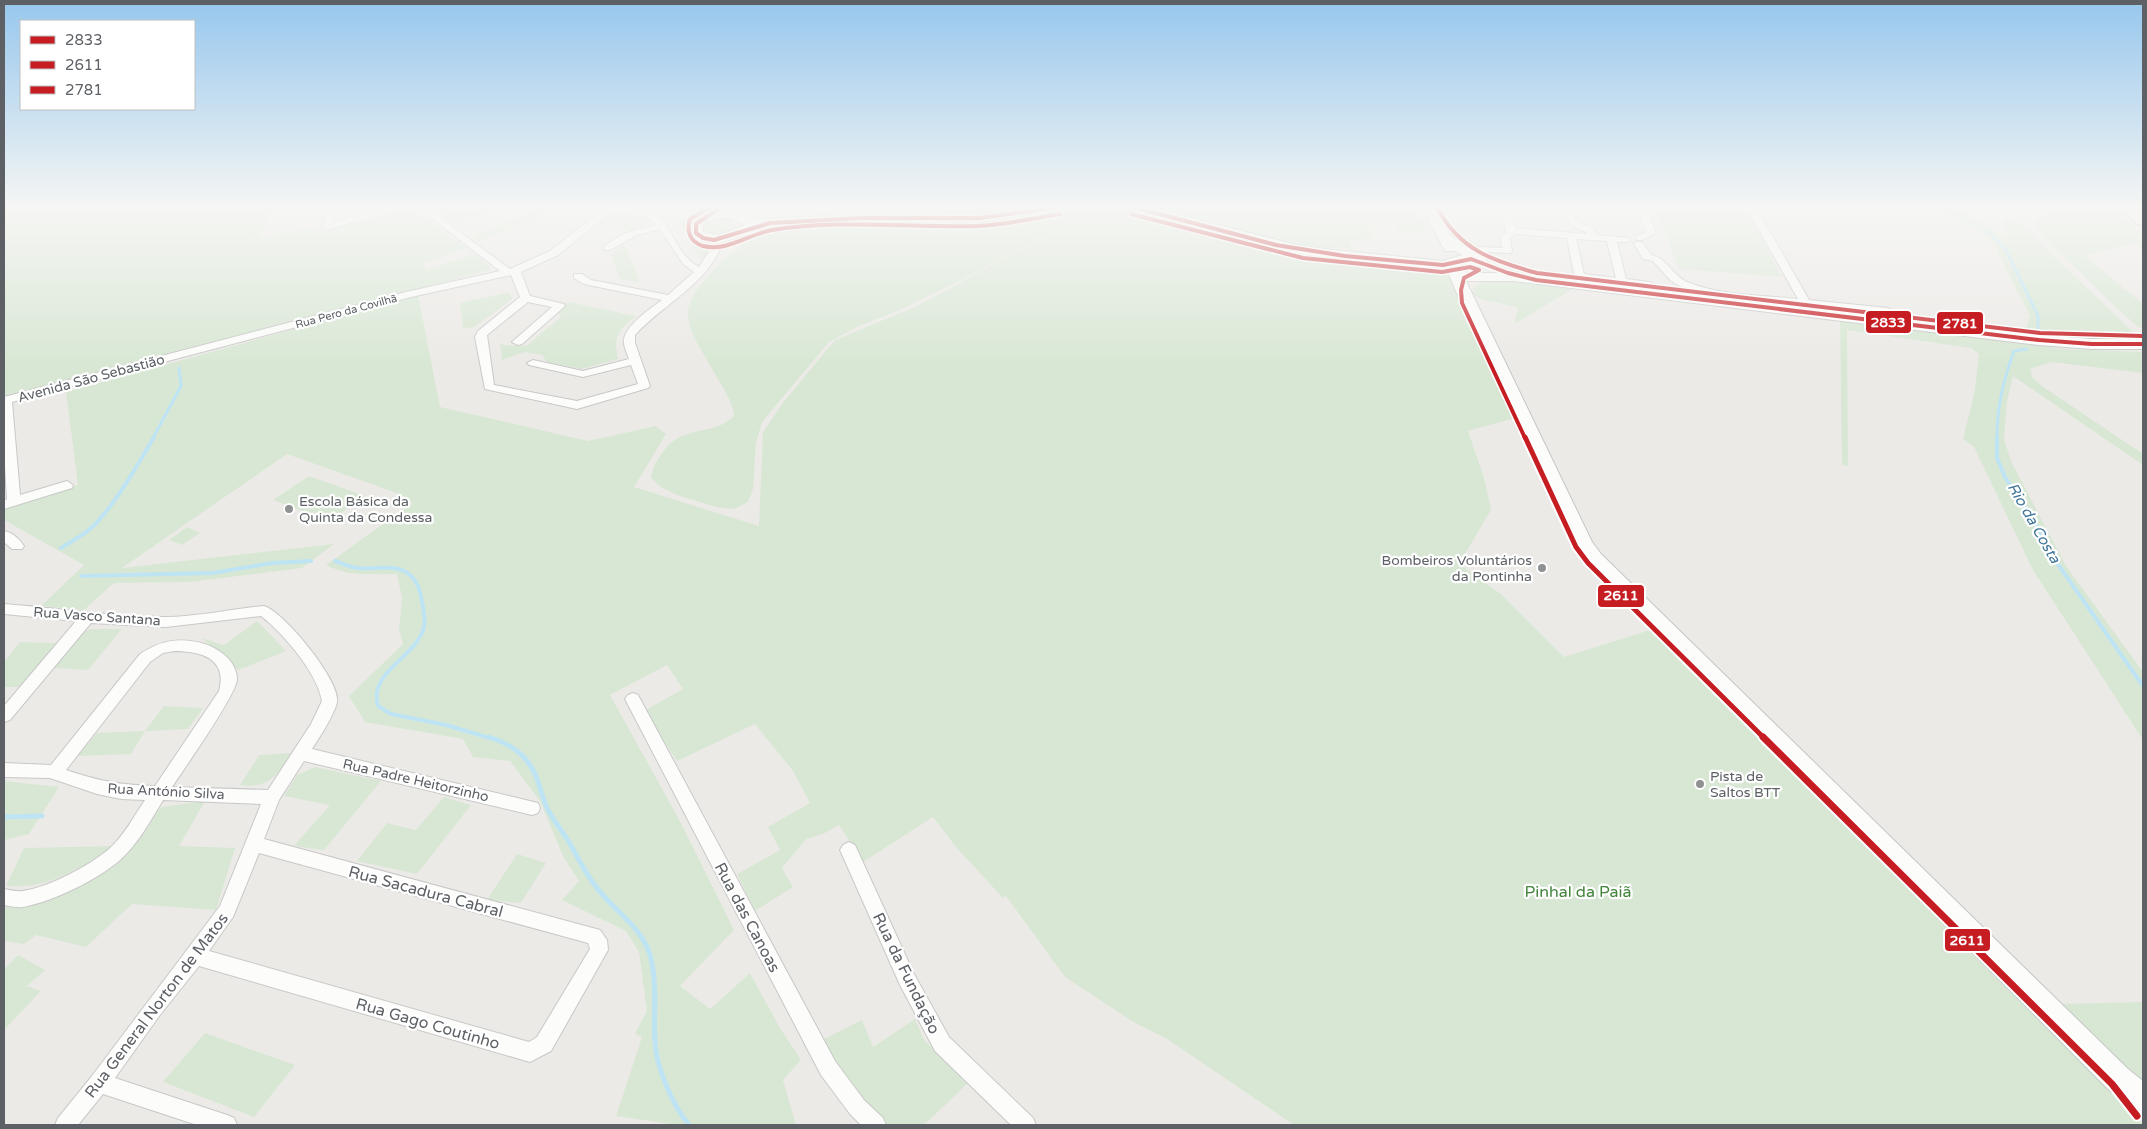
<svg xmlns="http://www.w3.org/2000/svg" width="2147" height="1129" font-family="'Varela Round',sans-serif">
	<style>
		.green { fill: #d8e7d4 }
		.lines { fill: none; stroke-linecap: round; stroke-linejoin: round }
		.stream-far2 { stroke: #bee4f4; stroke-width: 3 }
		.stream-far1 { stroke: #bee4f4; stroke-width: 4 }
		.stream { stroke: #bee4f4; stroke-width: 5 }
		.street-casing { stroke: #c8c8c8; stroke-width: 2 }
		.secondary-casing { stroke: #c6c7c7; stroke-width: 2 }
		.highway-casing { stroke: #c2af97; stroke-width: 3 }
		.street { fill: #fcfcfb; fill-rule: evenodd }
		.secondary { fill: #fcfcfb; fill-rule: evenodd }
		.highway { fill: #efeae2; fill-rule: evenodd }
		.bus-1-casing { stroke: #fff; stroke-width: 7 }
		.bus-2-far2-casing { stroke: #fff; stroke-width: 7 }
		.bus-2-far1-casing { stroke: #fff; stroke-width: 9 }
		.bus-2-casing { stroke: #fff; stroke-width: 11 }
		.bus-3-casing { stroke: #fff; stroke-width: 7 }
		.bus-1 { stroke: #c61d23; stroke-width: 4 }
		.bus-2-far2 { stroke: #c61d23; stroke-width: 4 }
		.bus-2-far1 { stroke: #c61d23; stroke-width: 5 }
		.bus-2 { stroke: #c61d23; stroke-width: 7 }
		.bus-3 { stroke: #c61d23; stroke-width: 4 }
		.poi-dot { fill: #8f9192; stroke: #fff; stroke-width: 2 }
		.labels { text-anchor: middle; stroke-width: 4.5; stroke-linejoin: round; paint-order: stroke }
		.far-street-label { font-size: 11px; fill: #5d6165; stroke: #fff }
		.street-label { font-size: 14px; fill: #5d6165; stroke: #fff }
		.poi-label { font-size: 14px; fill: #5d6165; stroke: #fff; text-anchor: start }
		.water-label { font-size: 15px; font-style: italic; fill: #427799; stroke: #fff }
		.near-street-label { font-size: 16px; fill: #5d6165; stroke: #fff }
		.near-park-label { font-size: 16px; fill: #42843c; stroke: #fff }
		.line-badge { stroke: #fff; stroke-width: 2 }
		.badge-label { font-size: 14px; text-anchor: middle; font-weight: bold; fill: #fff }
	</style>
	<rect width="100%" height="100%" fill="#eceae7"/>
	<path class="green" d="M4 207H272L259 238 320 226 322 230 409 207 466 248 422 264 428 270 475 254 490 267V270L4 396Z
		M433 207H492L493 213 455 222Z
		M533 207H550L525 228 517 226 478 242 472 236 518 219Z
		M933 207H1027V208L987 214 945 217Z
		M1157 207H1314L1318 208 1326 207C1349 207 1406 204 1423 220 1425 223 1427 227 1429 230L1399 231 1391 222 1371 228 1374 232 1372 239 1349 241 1352 250 1338 247 1326 250 1279 241Z
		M1654 207 1748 212 1782 277 1679 269Z
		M1933 207H1950L1987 225 2005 239 2003 217 2025 226 2063 265 2133 332V335C2118 345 2045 335 2025 332L2030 316 1992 241 1974 228Z
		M2063 207H2113L2143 234V249L2136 243 2084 255 2143 304V329L2137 326 2121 312 2036 230 2035 226 2037 218Z
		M1103 208 1139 212 1171 219 1272 249 1439 273 1452 278 1515 418 1468 431 1484 478 1491 510 1459 564 1501 594 1564 657 1650 630 2143 1125H1294L1167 1039 1135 1023 1065 977 1006 896 1003 898 956 847 933 817 863 862 839 825 823 834 806 839 782 868 793 887 755 911 737 874 780 850 768 827 810 803 793 771 755 724 677 761 644 711 683 689 667 665 610 695 681 823 734 930 680 986 710 1009 750 973 780 1028 801 1060 783 1080 796 1125H677L616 1116 642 1037 635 1034 647 1011 639 952 626 931 562 900 579 881 564 858 540 801 510 761 473 757 463 739 365 722 349 696 403 644 399 629 402 598 397 574C372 574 349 577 326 565L412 503 394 492 287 454 122 568 334 544 302 568 190 582 114 583 84 610 41 606 84 565 4 520V509L78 485 66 392 418 295 440 407 588 441 656 426 666 434 634 487 759 526 763 432 782 404 835 340 915 307 1066 225Z
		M1092 212 965 278 902 309 857 327 829 342 762 422 756 443 753 489 748 502 734 509 716 507 677 495 661 487 651 478C652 469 655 464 660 456 681 422 712 438 734 416 733 401 722 387 715 374 706 357 689 335 688 315 687 286 735 251 755 234L765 230 783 228 962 225 1025 217Z
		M608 214 648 217 653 220 643 221 644 226 628 231 619 226 598 223Z
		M729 217 735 223 733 231 722 236 703 234 702 224 710 218Z
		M677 218 687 222C690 235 692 239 705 244L707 254 701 261 679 221 671 220Z
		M623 241 639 280 636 282 620 279 611 255 621 245 617 243Z
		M1504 280 1574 288 1516 323 1515 320 1518 309 1516 307 1481 299 1473 295V288L1483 281Z
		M510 292 512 299 474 327 463 328 460 303Z
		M568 302 636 316C618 331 613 335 618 359L581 369 547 362 542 355 525 352 501 360 502 355 500 344C508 346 517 345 526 346L561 317 557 311Z
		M1840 320 1932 330 2062 349 2143 352V373L2052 362 2030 369 2032 377 2042 386 2143 454V465L2013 376 2007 401 2004 440 2012 463 2066 566 2143 672V740L2033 570 1974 447 1963 439 1975 390 1979 354 1971 348 1847 330 1848 466 1842 465Z
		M309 476 365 496 330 521 273 500Z
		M187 527 200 533 182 545 169 540Z
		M257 621 286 651 238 670 202 638 224 645Z
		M90 629H122L88 670 54 668 84 632Z
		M20 642 57 643 19 687H4V662Z
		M164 706 203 708 188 729 145 731 131 754 78 756 97 733 145 731Z
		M291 753C278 775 269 789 240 785L259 755Z
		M315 767 381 781 324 850 294 846 330 805 284 796 297 775Z
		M4 781 59 787 29 834 4 840V820L6 815H4Z
		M444 797 471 805 417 874 357 861 387 823 416 830Z
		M205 801 179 846 235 848 216 910 132 904 86 947 36 935 24 944 4 941V904H28L110 866 126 855 154 813 162 807Z
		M114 846C81 868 47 890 6 886L24 848Z
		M517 854 546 863 521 903 487 900Z
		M18 955 45 970 27 986 41 991 4 1030V969Z
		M2143 1002V1084L2059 1004Z
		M915 1019 924 1040 968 1083 924 1125H886L865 1105 820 1041 862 1020 873 1047Z
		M205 1033 295 1065 254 1117 163 1082Z"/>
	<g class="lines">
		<path class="stream-far2" d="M1942 207 1993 236 2006 250 2038 316V328
			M153 438 181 386 179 368
			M1997 438C1997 405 2003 382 2014 351L2027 349"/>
		<path class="stream-far1" d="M1997 437V458L2005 477 2035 523 2055 560 2143 686
			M61 548C70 542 82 536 90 529 112 510 139 463 154 437
			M335 561C342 563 349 567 357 568 372 570 388 565 402 570 414 575 419 585 421 597 423 607 426 617 424 627 417 657 368 671 378 706L391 714 446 725 493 739
			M81 576 213 573 272 563 311 561"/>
		<path class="stream" d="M489 737C504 742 518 749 527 761 539 775 540 794 548 810 554 821 562 831 569 842 577 856 584 871 594 884 611 909 641 925 650 955 658 984 653 1013 655 1042 656 1067 673 1106 689 1125
			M4 817 42 816"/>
		<defs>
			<path id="street" d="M326 207H335L333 222 392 207H406L404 209 328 229 323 226Z
				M417 207H426L510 269 550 251 601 211 585 209 584 207H612L712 214 714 216 709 219 659 216C673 231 680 258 699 267L712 247 715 246 720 249C703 287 662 305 635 335V343L650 386 648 388 577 409 485 389 475 337 478 331 520 297 511 275 411 297 12 402 20 495 67 481 73 485 72 488 4 509V501L7 499 4 450V397L406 292 500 271ZM611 212 646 216 656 225 623 234 604 246V250H610L637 235 660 229 683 264 694 272 668 295 591 280 582 274H574V278L584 284 662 300C650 309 621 328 624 344 625 349 627 354 629 359L583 371 533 360 527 363 529 365 583 377 631 365 638 384 577 401 494 385 487 335 528 302 552 307 512 342 518 345 522 344 565 306 564 304 530 296 521 272 558 255Z
				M1401 207H1485L1480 210 1411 213Z
				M1501 207H1510L1515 228 1587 234 1586 232 1574 227 1556 207H1566L1580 223 1593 228 1597 235 1629 238V242H1617L1626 279 1650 282 1655 285 1650 288 1575 279 1567 238 1515 234 1510 238 1512 251 1511 253 1458 251 1456 249 1461 246 1502 248 1500 237 1506 232ZM1576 239 1607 241 1616 278 1584 274Z
				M1637 207H1646L1656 233 1642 240H1636V236L1646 232Z
				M1746 207H1756L1809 300 1888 308 1893 311 1892 313 1722 297 1680 286 1671 281 1653 261 1643 259 1634 244 1636 242H1642L1651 255C1667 258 1672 275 1687 282 1721 296 1762 295 1798 299Z
				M4 531C11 532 20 539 24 546L22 549H12L4 542Z
				M4 604C58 608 111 617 165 617 197 617 231 609 264 606 283 611 341 681 337 702 335 714 319 738 312 749L538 803 540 808 538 813 532 815 304 761 279 800 264 839 600 930 607 940 608 950 551 1051 530 1062 199 966 160 1015 115 1078 227 1115 234 1118 237 1125H197L103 1094 78 1125H55L58 1118 92 1076 220 906 261 804 163 800C151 820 138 844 120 860 97 880 54 901 23 907 17 908 10 906 4 905V889C10 890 17 892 23 891 49 887 89 866 109 849 124 836 134 816 145 800L121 799 97 794 50 778 4 777V763L51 765 140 654C161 640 180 637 205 644 220 649 237 662 237 679 237 694 184 769 172 787L268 790 311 724 322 701C317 673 284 634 261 616L166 627 91 623 10 720 4 722V706L76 621 4 614ZM174 651C200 651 228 658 219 691L155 786C120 785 99 781 66 770L150 662 163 653ZM259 853 588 943 590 949 537 1037 529 1042 209 951 233 917Z
				M633 693 638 695 835 1061 864 1100 883 1118 886 1125H861L850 1114 821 1075 625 699 628 695Z
				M849 842 855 845 914 974 949 1037 1033 1118 1036 1125H1011L935 1051 900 985 840 850 843 845Z"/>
			<path id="secondary" d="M1032 207H1066L1059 211 979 222H861L770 227 720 243 698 241 692 238 688 231 689 224 696 216 718 210H732L753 218 770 219 861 214H979ZM719 218H730L745 225 719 235 703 232V225L706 222Z
				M1126 207H1147L1305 247 1443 261 1462 255 1455 251H1445L1422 207H1436L1450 235 1485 258 1488 262 1486 265C1477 267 1469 263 1459 265L1461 269 1467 273H1513L2039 335 2092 339H2143V349H2092L2039 345 1513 281H1466L1592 542 1601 554 2128 1069 2143 1081V1114L2133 1109 2108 1089 1587 564 1573 544 1462 302C1454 291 1453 279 1445 269L1305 255 1128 210Z"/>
			<path id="highway" d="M2120 207H2139L2143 210V225L2137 224Z"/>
		</defs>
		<use href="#street" class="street-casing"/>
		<use href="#secondary" class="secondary-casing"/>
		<use href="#highway" class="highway-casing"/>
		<use href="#street" class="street"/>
		<use href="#secondary" class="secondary"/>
		<use href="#highway" class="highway"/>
		<defs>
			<path id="bus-1" d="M721 207 696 224V233L703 238 714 240 770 223 861 218H979L1059 207
				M1133 207 1276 245 1345 256 1443 265 1471 259 1508 273 1536 280 2039 340 2092 344H2143"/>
			<path id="bus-2-far2" d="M711 207 690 219C686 231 690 242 703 246 727 252 749 234 772 230 840 219 909 228 977 226 1005 225 1033 218 1060 214
				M1131 214 1303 258 1442 272 1470 267 1479 270 1464 278 1461 290 1462 303 1525 438"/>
			<path id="bus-2-far1" d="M1525 437 1576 547 1588 563 1765 739"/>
			<path id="bus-2" d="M1763 737 2112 1084 2137 1116"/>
			<path id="bus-3" d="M1437 207C1459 250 1493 261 1537 273L2040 333 2143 336"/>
		</defs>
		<use href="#bus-1" class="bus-1-casing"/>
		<use href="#bus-2-far2" class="bus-2-far2-casing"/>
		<use href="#bus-2-far1" class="bus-2-far1-casing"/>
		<use href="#bus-2" class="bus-2-casing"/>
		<use href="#bus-3" class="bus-3-casing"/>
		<use href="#bus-1" class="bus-1"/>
		<use href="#bus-2-far2" class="bus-2-far2"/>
		<use href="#bus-2-far1" class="bus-2-far1"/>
		<use href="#bus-2" class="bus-2"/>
		<use href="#bus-3" class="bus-3"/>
	</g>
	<linearGradient id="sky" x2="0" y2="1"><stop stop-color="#97c7ed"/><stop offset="0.57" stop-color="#f6f6f4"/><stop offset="1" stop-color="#f6f6f4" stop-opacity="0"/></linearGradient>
	<rect width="2147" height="365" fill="url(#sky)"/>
	<g class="poi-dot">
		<circle cx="289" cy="509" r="5"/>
		<circle cx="1542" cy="568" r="5"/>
		<circle cx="1700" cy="784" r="5"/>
	</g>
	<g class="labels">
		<g class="far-street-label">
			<text transform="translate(346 311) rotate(-15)" y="4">Rua Pero da Covilhã</text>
		</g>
		<g class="street-label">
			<text transform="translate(91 378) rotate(-15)" y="5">Avenida São Sebastião</text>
			<text transform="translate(97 616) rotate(4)" y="5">Rua Vasco Santana</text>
			<text transform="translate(416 780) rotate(13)" y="5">Rua Padre Heitorzinho</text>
			<text transform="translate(166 791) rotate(3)" y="5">Rua António Silva</text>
		</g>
		<g class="poi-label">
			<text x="299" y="506">Escola Básica da<tspan x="299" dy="16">Quinta da Condessa</tspan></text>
			<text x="1532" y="565" text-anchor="end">Bombeiros Voluntários<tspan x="1532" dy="16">da Pontinha</tspan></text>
			<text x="1710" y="781">Pista de<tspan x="1710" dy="16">Saltos BTT</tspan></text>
		</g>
		<g class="water-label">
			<text transform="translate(2034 523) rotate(60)" y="5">Rio da Costa</text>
		</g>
		<g class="near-street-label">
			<text transform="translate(426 891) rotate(15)" y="6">Rua Sacadura Cabral</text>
			<text transform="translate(748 917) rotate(62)" y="6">Rua das Canoas</text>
			<text transform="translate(907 973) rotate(64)" y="6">Rua da Fundação</text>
			<text transform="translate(156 1005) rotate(-53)" y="6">Rua General Norton de Matos</text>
			<text transform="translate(428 1023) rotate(16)" y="6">Rua Gago Coutinho</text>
		</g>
		<g class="near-park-label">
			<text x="1578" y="897">Pinhal da Paiã</text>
		</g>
	</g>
	<g class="line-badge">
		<rect x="1865" y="310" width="47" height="24" rx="5" fill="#c61d23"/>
		<rect x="1936" y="311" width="48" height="24" rx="5" fill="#c61d23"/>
		<rect x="1597" y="584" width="48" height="24" rx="5" fill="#c61d23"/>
		<rect x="1944" y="928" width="47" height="24" rx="5" fill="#c61d23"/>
	</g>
	<g class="badge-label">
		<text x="1888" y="327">2833</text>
		<text x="1960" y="328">2781</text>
		<text x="1621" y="600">2611</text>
		<text x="1967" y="945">2611</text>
	</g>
	<rect width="2147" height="1129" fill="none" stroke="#5d6165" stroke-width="10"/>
	<rect x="20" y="20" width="175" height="90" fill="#ffffff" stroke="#bec0c1"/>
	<rect x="30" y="36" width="25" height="8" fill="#c61d23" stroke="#bec0c1"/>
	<text x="65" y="45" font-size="15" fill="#5d6165">2833</text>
	<rect x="30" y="61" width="25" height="8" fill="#c61d23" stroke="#bec0c1"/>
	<text x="65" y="70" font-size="15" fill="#5d6165">2611</text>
	<rect x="30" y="86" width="25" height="8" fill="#c61d23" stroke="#bec0c1"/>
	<text x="65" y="95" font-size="15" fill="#5d6165">2781</text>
</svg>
